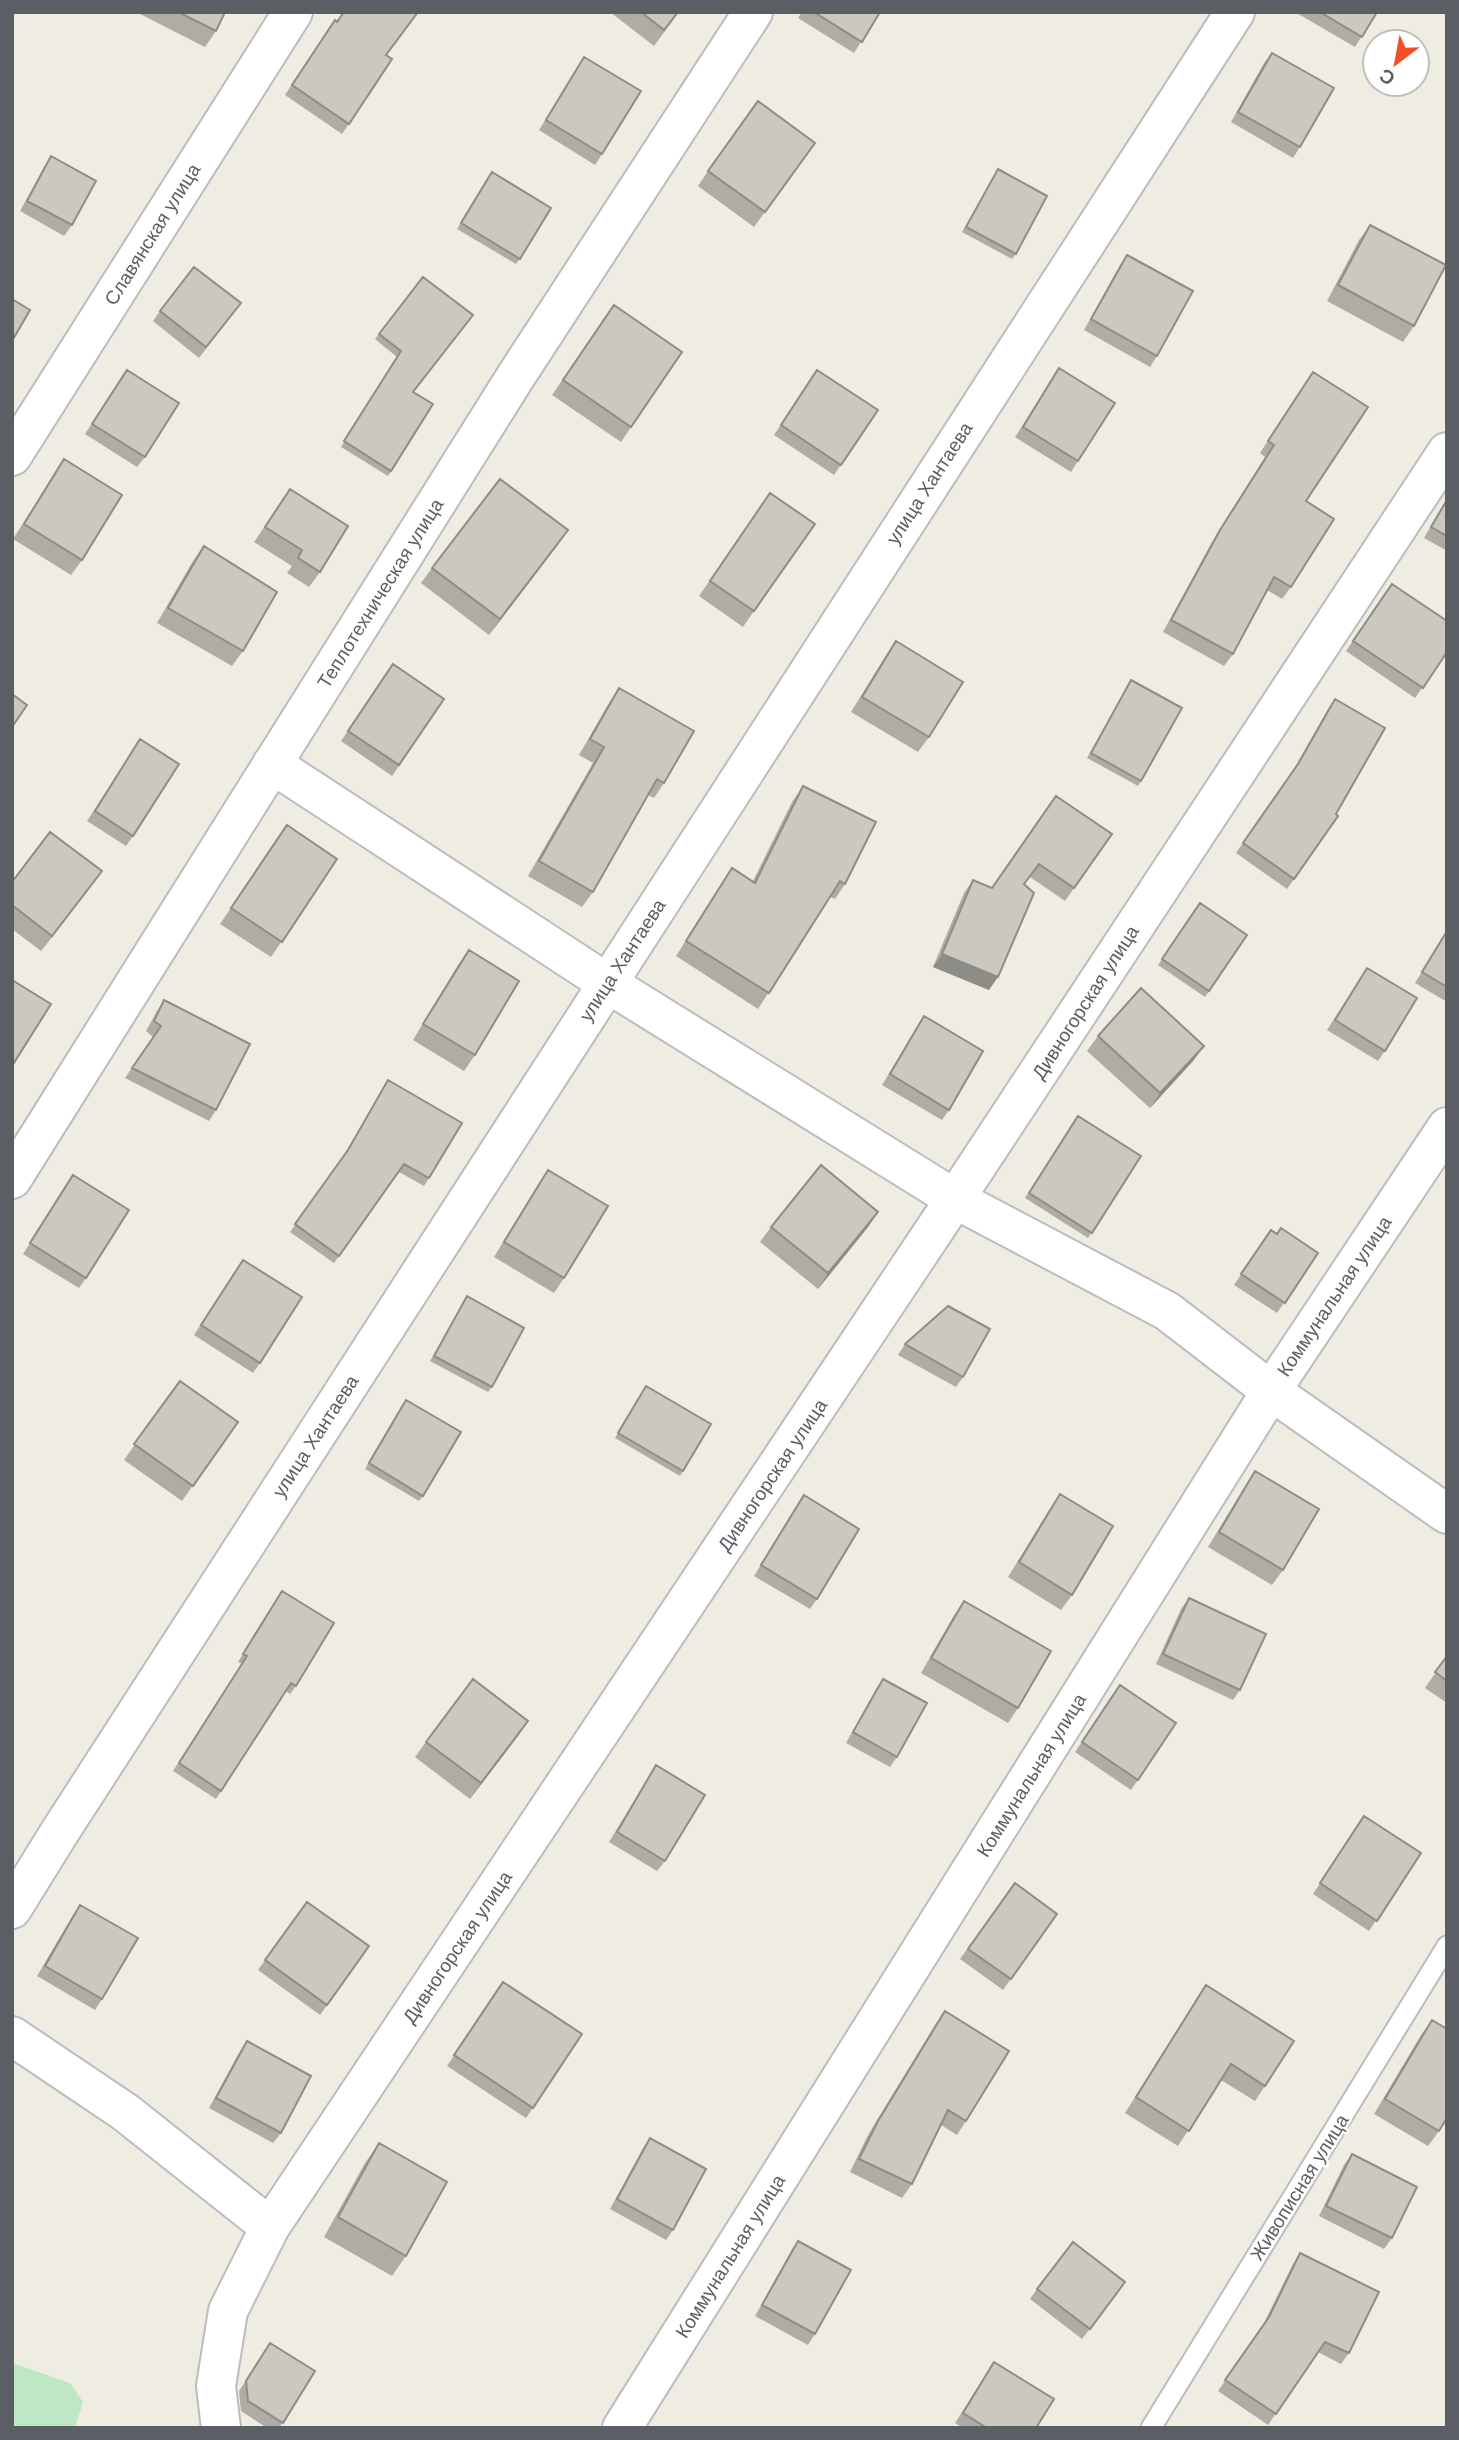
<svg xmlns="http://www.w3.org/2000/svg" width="1459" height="2440" font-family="Helvetica,sans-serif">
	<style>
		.grass { fill: #bde8c3 }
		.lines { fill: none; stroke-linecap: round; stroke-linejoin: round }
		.service-casing { stroke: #babcc2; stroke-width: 23 }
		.minor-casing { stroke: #babcc2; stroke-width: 42 }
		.tertiary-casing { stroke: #babcc2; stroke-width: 42 }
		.service { stroke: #fff; stroke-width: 19 }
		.minor { stroke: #fff; stroke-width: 38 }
		.tertiary { stroke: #fff; stroke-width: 38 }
		.wall { fill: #aeaca4 }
		.shaded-wall { fill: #8d8c86 }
		.building { fill: #cac8bf; stroke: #8d8c86; stroke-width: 2 }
		.labels { text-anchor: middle; stroke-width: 5; stroke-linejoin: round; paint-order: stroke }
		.street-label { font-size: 19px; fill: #5b5e64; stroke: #fff }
	</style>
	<rect width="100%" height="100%" fill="#efede2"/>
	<path class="grass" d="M12 2363 70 2383 83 2402 75 2428H12Z"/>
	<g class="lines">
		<defs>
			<path id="service" d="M1151 2428 1447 1946"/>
			<path id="minor" d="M12 456 293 12
				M272 764 607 983 955 1199 1167 1311 1271 1391 1447 1514
				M12 1179 516 376 753 12
				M12 2036 125 2112 270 2227 955 1199 1447 452
				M221 2428 216 2386 228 2311 270 2227
				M622 2428 1271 1391 1447 1127"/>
			<path id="tertiary" d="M12 1909 61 1830 1235 12"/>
		</defs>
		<use href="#service" class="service-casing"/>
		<use href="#minor" class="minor-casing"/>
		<use href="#tertiary" class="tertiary-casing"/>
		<use href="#service" class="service"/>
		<use href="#minor" class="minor"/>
		<use href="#tertiary" class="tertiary"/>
	</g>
	<path class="wall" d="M136 12H225L216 31 205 47Z
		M610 12H679L654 46Z
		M802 12H880L854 53 798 18Z
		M1295 12H1377L1355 47Z
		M335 20 392 59 342 134 285 95Z
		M1272 53 1300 147 1293 158 1231 122 1264 63Z
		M584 57 602 154 595 165 539 130Z
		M815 143 754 227 698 186 708 171Z
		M51 156 72 225 64 236 20 211 44 167Z
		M998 169 1016 254 1012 259 962 232Z
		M488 177 520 259 516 264 457 229Z
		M1370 225 1414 326 1403 342 1327 301 1359 240Z
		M1127 255 1157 356 1150 367 1084 330 1120 265Z
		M423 277 414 392 433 404 388 476 341 447 397 357 375 339Z
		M241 303 199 358 153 321 160 311Z
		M614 305 682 352 621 442 552 395Z
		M1059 368 1078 461 1071 472 1015 437Z
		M127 370 145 457 137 467 85 434Z
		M817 370 878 410 834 475 774 435Z
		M1305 384 1306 501 1291 587 1282 599 1267 590 1233 654 1224 666 1163 632 1212 542 1265 457 1260 453Z
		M64 459 82 560 71 575 13 539Z
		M290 489 320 572 309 587 287 573 292 566 254 542Z
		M770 493 754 611 743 627 699 596Z
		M1447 498V551L1424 538Z
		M568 530 489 635 421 583 432 568Z
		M204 546 243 651 232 666 157 623 193 561Z
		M1392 584 1447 652 1415 698 1346 651Z
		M896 641 929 737 918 752 851 712 885 657Z
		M393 664 444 699 392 776 341 741Z
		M1131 680 1141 781 1138 786 1087 758Z
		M619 688 664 783 654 798 648 795 593 892 582 907 528 876 593 763 579 755 609 703Z
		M1335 699 1336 814 1338 816 1287 889 1236 853 1291 774 1328 709Z
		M140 739 133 836 126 846 87 821Z
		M803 786 845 884 835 899 830 897 758 1009 676 956 732 868 753 881 792 802Z
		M1056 796 1112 834 1065 901 1030 877 1024 884 989 990 933 967 964 893 973 880 992 888Z
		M287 825 337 859 271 957 220 924Z
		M12 882 91 886 41 951 12 929Z
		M1200 903 1247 935 1205 997 1158 965Z
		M1447 930V1002L1415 983Z
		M469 950 475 1055 464 1071 413 1040 458 965Z
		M1367 968 1385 1051 1378 1061 1327 1030Z
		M164 1000 216 1110 209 1121 125 1078 153 1037 146 1031 157 1011Z
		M924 1016 949 1110 942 1120 882 1085Z
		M1098 1036 1204 1046 1193 1061 1150 1108 1087 1051Z
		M388 1080 429 1178 424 1186 399 1172 334 1263 290 1232 343 1157Z
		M1078 1116 1141 1156 1088 1238 1025 1198Z
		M548 1170 564 1278 554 1293 494 1257 537 1186Z
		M73 1175 86 1278 79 1288 23 1254Z
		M878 1212 868 1227 818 1289 760 1242 771 1227Z
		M1271 1230 1277 1234 1318 1253 1277 1313 1234 1285Z
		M243 1260 260 1363 253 1373 194 1335Z
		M467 1296 492 1387 488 1392 430 1361Z
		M905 1344 963 1377 956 1387 898 1355Z
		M180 1381 238 1422 182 1501 124 1460Z
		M646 1386 683 1471 680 1476 615 1438Z
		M402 1405 423 1496 419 1501 365 1469Z
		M1255 1471 1283 1570 1272 1585 1208 1547 1245 1486Z
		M1060 1494 1072 1595 1061 1610 1008 1577 1049 1510Z
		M804 1495 817 1599 810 1609 754 1576Z
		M282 1591 296 1686 290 1694 286 1691 216 1799 173 1771 242 1664 238 1662Z
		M1189 1598 1240 1690 1233 1700 1156 1664 1181 1609Z
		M964 1601 1018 1708 1008 1723 921 1673 953 1617Z
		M1447 1656V1703L1425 1688Z
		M883 1679 897 1757 890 1767 846 1743 876 1689Z
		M1120 1685 1176 1723 1131 1790 1075 1752Z
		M528 1721 470 1799 415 1757 426 1742Z
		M656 1765 665 1861 657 1871 609 1842Z
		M1364 1816 1421 1853 1369 1931 1313 1894Z
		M1015 1883 1057 1914 1003 1990 960 1959Z
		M307 1902 369 1946 320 2015 258 1970Z
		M80 1905 102 1999 95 2010 37 1976 73 1915Z
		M503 1982 582 2034 526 2118 447 2066Z
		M1206 1985 1265 2086 1255 2101 1221 2080 1178 2146 1125 2113Z
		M945 2011 966 2121 957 2135 941 2125 912 2184 902 2198 850 2172 868 2135 935 2025Z
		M1432 2020 1439 2131 1428 2146 1374 2114 1421 2035Z
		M247 2041 281 2133 273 2143 209 2108 240 2051Z
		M650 2138 673 2230 666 2240 610 2209 643 2148Z
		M379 2143 406 2256 392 2276 324 2237 365 2163Z
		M1352 2154 1392 2238 1384 2249 1319 2216 1344 2165Z
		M798 2241 815 2334 808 2345 755 2316 791 2251Z
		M1300 2253 1349 2353 1341 2364 1318 2352 1268 2425 1218 2391 1262 2327 1293 2264Z
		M1037 2289 1118 2293 1082 2339 1030 2299Z
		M270 2343 315 2371 279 2428H267L241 2411 239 2391Z
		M994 2362 1036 2428H963L955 2423Z"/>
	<path class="shaded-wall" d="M568 530 557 546 489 635 500 619Z
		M102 871 91 886 41 951 52 936Z
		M942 954 998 977 989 990 933 967Z
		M1204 1046 1193 1061 1150 1108 1160 1093Z
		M878 1212 868 1227 818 1289 828 1273Z
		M528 1721 518 1736 470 1799 481 1783Z"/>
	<path class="building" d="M178 12H225L216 31Z
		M344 12H418L386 55 392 59 349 124 292 85 335 20 337 22Z
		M641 12H678L664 30Z
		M814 12H880L862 42Z
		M1320 12H1377L1362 37Z
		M1272 53 1334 88 1300 147 1238 112Z
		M584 57 641 91 602 154 546 120Z
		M758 101 815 143 765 212 708 171Z
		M51 156 96 181 72 225 27 201Z
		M998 169 1047 196 1016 254 966 227Z
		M492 172 551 208 520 259 461 223Z
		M1370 225 1446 265 1414 326 1338 285Z
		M1127 255 1193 291 1157 356 1091 319Z
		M194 267 241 303 206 347 160 311Z
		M423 277 473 315 413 392 433 404 391 471 344 441 401 351 379 334Z
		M12 299 30 310 12 341Z
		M614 305 682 352 631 427 563 380Z
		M1059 368 1115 403 1078 461 1023 427Z
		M127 370 179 403 145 457 92 424Z
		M817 370 878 410 841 465 781 425Z
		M1313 372 1368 407 1306 501 1334 519 1291 587 1274 577 1233 654 1171 620 1220 530 1274 445 1268 441Z
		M64 459 122 495 82 560 24 524Z
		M500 479 568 530 500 619 432 568Z
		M290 489 348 526 320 572 298 558 302 550 265 527Z
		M770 493 815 524 754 611 710 581Z
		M1447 500V536L1431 527Z
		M204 546 277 592 243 651 168 608Z
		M1392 584 1447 621V652L1423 688 1353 641Z
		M896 641 963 682 929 737 862 697Z
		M393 664 444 699 399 765 348 731Z
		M1131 680 1182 708 1141 781 1091 753Z
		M619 688 694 731 664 783 657 779 593 892 539 861 604 747 590 739Z
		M12 694 27 705 12 727Z
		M1335 699 1385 728 1336 814 1338 816 1294 879 1243 843 1298 764Z
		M140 739 179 764 133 836 95 811Z
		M803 786 876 822 845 884 840 881 769 993 686 941 732 868 755 883Z
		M1056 796 1112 834 1074 888 1039 864 1024 884 1034 893 998 977 942 954 973 880 992 888Z
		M287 825 337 859 282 942 231 908Z
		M50 832 102 871 52 936 12 905V882Z
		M1200 903 1247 935 1209 991 1162 959Z
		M1447 931V987L1422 972Z
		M469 950 519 981 475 1055 423 1024Z
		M1367 968 1417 998 1385 1051 1335 1020Z
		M12 980 51 1004 12 1066Z
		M1141 988 1204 1046 1160 1093 1098 1036Z
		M164 1000 250 1044 216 1110 132 1068 161 1026 154 1021Z
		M924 1016 983 1051 949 1110 890 1074Z
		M388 1080 462 1123 429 1178 404 1164 339 1256 295 1224 348 1150Z
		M1078 1116 1141 1156 1092 1233 1029 1193Z
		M821 1165 878 1212 828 1273 771 1227Z
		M548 1170 608 1206 564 1278 504 1242Z
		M73 1175 129 1210 86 1278 30 1243Z
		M1281 1228 1318 1253 1285 1303 1241 1274 1271 1230 1277 1234Z
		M243 1260 302 1297 260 1363 201 1325Z
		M467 1296 524 1328 492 1387 434 1356Z
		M948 1306 990 1329 963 1377 905 1344Z
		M180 1381 238 1422 193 1486 134 1444Z
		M646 1386 711 1424 683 1471 618 1433Z
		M406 1400 461 1432 423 1496 369 1463Z
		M1255 1471 1319 1509 1283 1570 1219 1532Z
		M1060 1494 1113 1526 1072 1595 1019 1562Z
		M804 1495 859 1529 817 1599 761 1565Z
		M282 1591 334 1623 296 1686 291 1683 221 1791 179 1763 247 1656 243 1654Z
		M1189 1598 1266 1634 1240 1690 1163 1654Z
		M964 1601 1051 1651 1018 1708 931 1658Z
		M1447 1656V1681L1435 1672Z
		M473 1679 528 1721 481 1783 426 1742Z
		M883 1679 927 1703 897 1757 853 1732Z
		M1120 1685 1176 1723 1138 1780 1082 1742Z
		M656 1765 705 1795 665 1861 617 1832Z
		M1364 1816 1421 1853 1377 1921 1320 1883Z
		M1015 1883 1057 1914 1011 1979 968 1949Z
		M307 1902 369 1946 327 2005 265 1960Z
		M80 1905 138 1938 102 1999 45 1966Z
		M503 1982 582 2034 533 2108 454 2055Z
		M1206 1985 1294 2041 1265 2086 1231 2064 1189 2131 1136 2097Z
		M945 2011 1009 2051 966 2121 948 2110 912 2184 859 2159 878 2121Z
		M1432 2020 1447 2029V2118L1439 2131 1385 2099Z
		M247 2041 311 2076 281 2133 216 2098Z
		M650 2138 706 2169 673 2230 617 2199Z
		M379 2143 447 2182 406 2256 338 2217Z
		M1352 2154 1417 2187 1392 2238 1326 2206Z
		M798 2241 851 2270 815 2334 762 2305Z
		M1073 2242 1125 2282 1090 2329 1037 2289Z
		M1300 2253 1379 2292 1349 2353 1325 2342 1276 2414 1225 2380 1269 2317Z
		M270 2343 315 2371 283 2423 248 2401 246 2381Z
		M994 2362 1054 2399 1036 2428H987L963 2413Z"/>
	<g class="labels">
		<g class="street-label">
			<text transform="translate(152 234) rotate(-58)" y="7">Славянская улица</text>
			<text transform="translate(929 483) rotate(-57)" y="7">улица Хантаева</text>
			<text transform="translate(380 593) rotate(-58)" y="7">Теплотехническая улица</text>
			<text transform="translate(622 960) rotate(-57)" y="7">улица Хантаева</text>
			<text transform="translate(1085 1002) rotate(-57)" y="7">Дивногорская улица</text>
			<text transform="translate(1334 1296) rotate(-56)" y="7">Коммунальная улица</text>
			<text transform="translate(315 1436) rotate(-57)" y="7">улица Хантаева</text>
			<text transform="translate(772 1475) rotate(-56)" y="7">Дивногорская улица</text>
			<text transform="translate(1031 1775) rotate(-58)" y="7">Коммунальная улица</text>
			<text transform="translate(457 1947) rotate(-56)" y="7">Дивногорская улица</text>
			<text transform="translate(1299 2187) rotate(-58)" y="7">Живописная улица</text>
			<text transform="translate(730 2256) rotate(-58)" y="7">Коммунальная улица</text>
		</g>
	</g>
	<rect width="1459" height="2440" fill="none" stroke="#5b5e64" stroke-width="28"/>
	<g transform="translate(1396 63) rotate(212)"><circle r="33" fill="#ffffff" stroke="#bdbfc1" stroke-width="2"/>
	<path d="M0-5L12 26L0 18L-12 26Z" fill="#f44f23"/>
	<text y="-10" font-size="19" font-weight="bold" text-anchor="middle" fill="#5b5e64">С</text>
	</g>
</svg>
